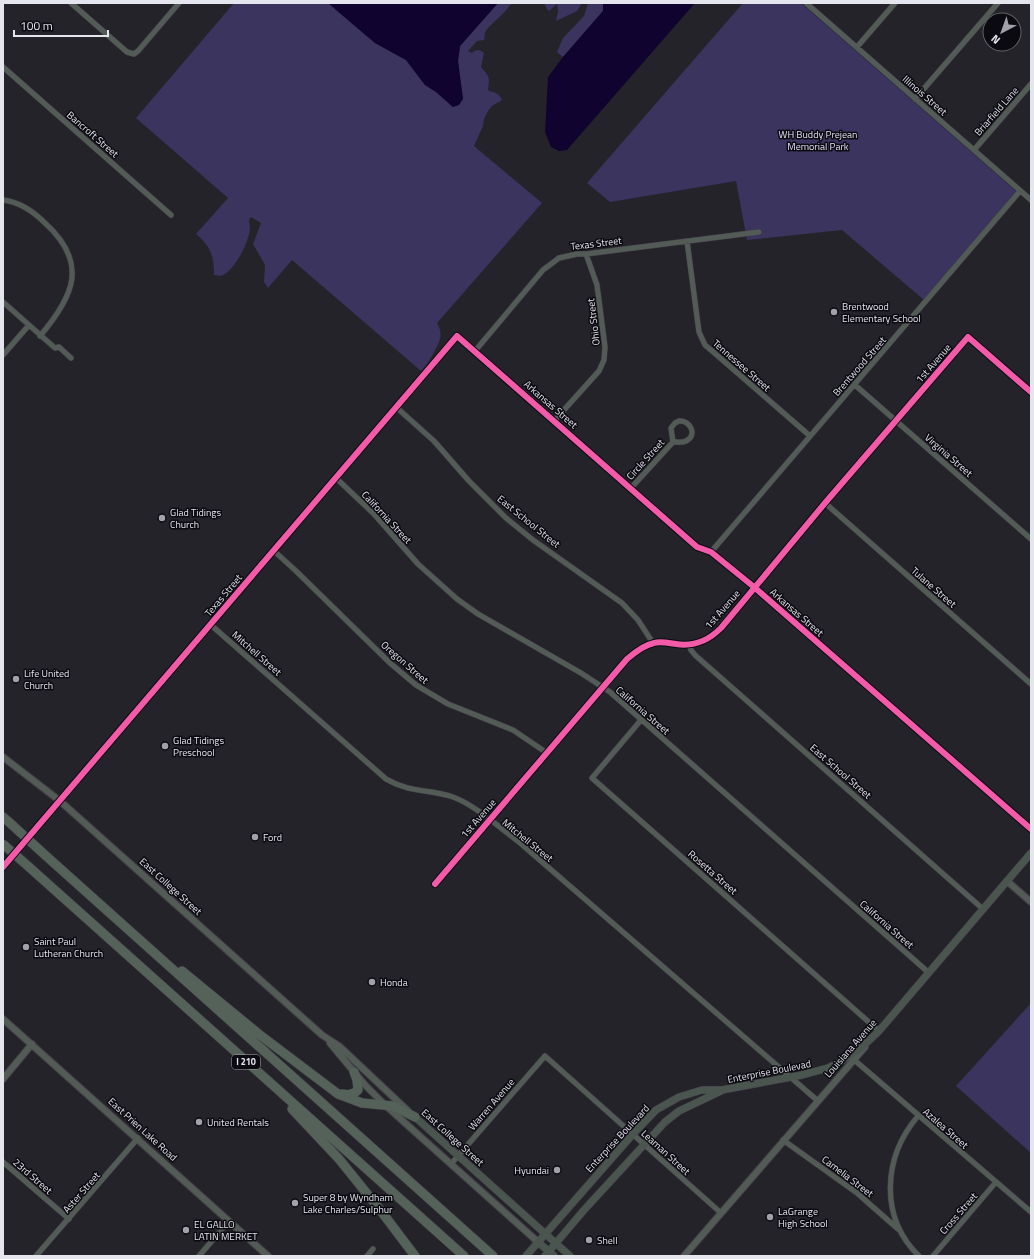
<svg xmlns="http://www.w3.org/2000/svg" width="1034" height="1259" font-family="'Titillium Web',sans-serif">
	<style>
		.green { fill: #3a345e }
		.water { fill: #11032f }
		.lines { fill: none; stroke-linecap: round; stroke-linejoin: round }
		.minor-casing { stroke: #403f45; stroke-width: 6 }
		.tertiary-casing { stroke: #403f45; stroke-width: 8 }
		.secondary-casing { stroke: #403f45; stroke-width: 8 }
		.motorway-casing { stroke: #403f45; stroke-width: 10 }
		.minor { stroke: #535b57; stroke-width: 5 }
		.tertiary { stroke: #535b57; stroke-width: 6 }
		.secondary { stroke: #4a554f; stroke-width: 7 }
		.motorway { stroke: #546259; stroke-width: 9 }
		.motorway-bridge-casing { stroke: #403f45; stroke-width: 10; stroke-linecap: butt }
		.motorway-bridge { stroke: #546259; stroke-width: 9 }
		.cycleway-casing { stroke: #0b0a10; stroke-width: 8 }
		.cycleway { stroke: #f35aa7; stroke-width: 6 }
		.poi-dot { fill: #a1a1a9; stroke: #0b0a10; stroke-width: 1.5 }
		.labels { text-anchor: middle; stroke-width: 3; stroke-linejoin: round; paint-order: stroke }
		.shield { fill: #0b0a10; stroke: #a4a3ab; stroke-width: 1 }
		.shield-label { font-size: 9px; font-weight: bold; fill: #e5e5ee }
		.street-label { font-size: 10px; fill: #e5e5ee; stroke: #0b0a10 }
		.park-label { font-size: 10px; fill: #e2e1f6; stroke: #0b0a10 }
		.poi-label { font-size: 10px; fill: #e5e5ee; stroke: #0b0a10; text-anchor: start }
	</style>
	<rect width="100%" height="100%" fill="#24232a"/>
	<path class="green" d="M234 3H328L375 43 406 60 425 85 436 92 453 107 463 99 458 61 460 46 498 3H516L510 5C505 14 486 27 485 33 484 36 485 38 484 40L477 41 468 51 472 53C476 49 480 49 484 53L481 67C489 76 490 77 488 89L489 91C495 92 500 94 502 100L492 106 488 111 484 119 483 126 474 146 542 203 437 323C445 336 438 344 432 356 428 362 426 366 421 371L292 260 268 288 264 282 265 265 253 244 261 223 251 217 249 220C249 223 250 226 250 229 249 242 234 272 221 276 219 276 216 275 214 275 214 256 211 247 196 234L228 198 136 118Z
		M544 3H582L577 11 556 21 558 11 557 4 549 11 547 9Z
		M588 3H603V11L563 57 557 52 563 38 584 16Z
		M743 3H801L1017 192 924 300 842 230 747 240 736 181 610 202 587 183Z
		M1031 1003V1153L956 1086Z"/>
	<path class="water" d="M328 3H498L460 46 458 61 463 99 459 105 453 107 436 92 425 85 406 60 375 43Z
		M603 3H695L567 150 559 151 551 147 545 132 548 77 563 57 603 11Z"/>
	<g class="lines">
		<defs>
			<path id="minor" d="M71 3 127 52 134 54 138 51 179 3
				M806 3 1031 200
				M857 47 895 3
				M3 67 171 215
				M915 99 998 3
				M974 150 1031 84
				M3 200C20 202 33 211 45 223 89 263 74 296 40 336
				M687 241 699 332 705 345 711 350 810 436
				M3 302 55 348 59 347 71 358
				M475 351 543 270 559 258 577 254H586L759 232
				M3 355 29 325
				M855 385 1031 539
				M396 407 434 441 469 481 506 518 533 540 622 603 638 620 653 643
				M554 421 599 371 604 360 605 347 597 285 586 254
				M679 421C690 420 698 435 686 441 682 443 677 442 673 442L671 428 675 423Z
				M336 478 374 514 418 564 457 599 478 614 581 673 610 692 928 972
				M631 488 673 442
				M825 503 1031 684
				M274 551 295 570 390 663 416 685 448 704 513 730 547 753
				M711 552 1020 191
				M211 625 386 779C410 793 429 789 453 797 475 805 500 828 519 842L818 1101
				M689 645 691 650 695 655 983 909
				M641 720 592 778 879 1031
				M3 867 457 336 697 547 711 552 754 587 1031 829
				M435 884 627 659C634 653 644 645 654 643 660 641 669 643 676 644 694 647 708 641 721 628L825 503 968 337 1031 392
				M852 1058 1031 1212
				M918 1116C883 1157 879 1217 919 1256
				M783 1140 857 1193 898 1229
				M3 1162 69 1219
				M451 1164 545 1056 721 1213
				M36 1256 138 1138
				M199 1256 229 1221
				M367 1256 373 1249
				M933 1256 996 1182"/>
			<path id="tertiary" d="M3 757 60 801 322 1035 339 1046 408 1111
				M1007 881 1031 902
				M3 1019 268 1256
				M330 1043 365 1085 385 1105 538 1242
				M3 1079 32 1044
				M684 1256 865 1047"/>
			<path id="secondary" d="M415 1117 570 1256
				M538 1242 554 1256
				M526 1256 633 1134 656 1110 679 1097 702 1090H722L802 1075 828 1068 840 1062 861 1048 879 1031 1031 853
				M545 1256 584 1210 665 1122 679 1111 721 1091"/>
			<path id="motorway" d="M3 817 10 823
				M45 855 493 1256
				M29 867 464 1256
				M182 971 260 1035 338 1094 362 1103 393 1106 415 1117
				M341 1094C348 1095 353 1095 358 1090L357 1080 354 1072
				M292 1109 339 1159 381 1211 415 1256"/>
		</defs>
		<use href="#minor" class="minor-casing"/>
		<use href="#tertiary" class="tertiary-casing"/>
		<use href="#secondary" class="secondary-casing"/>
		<use href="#motorway" class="motorway-casing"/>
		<use href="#minor" class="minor"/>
		<use href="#tertiary" class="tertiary"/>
		<use href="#secondary" class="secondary"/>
		<use href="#motorway" class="motorway"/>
		<defs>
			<path id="motorway-bridge" d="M10 823 45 855
				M3 844 29 867"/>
		</defs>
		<use href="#motorway-bridge" class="motorway-bridge-casing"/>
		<use href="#motorway-bridge" class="motorway-bridge"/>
		<defs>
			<path id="cycleway" d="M3 867 457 336 697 547 711 552 754 587 1031 829
				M435 884 627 659C634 653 644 645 654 643 660 641 669 643 676 644 694 647 708 641 721 628L825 503 968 337 1031 392"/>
		</defs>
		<use href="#cycleway" class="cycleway-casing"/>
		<use href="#cycleway" class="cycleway"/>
	</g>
	<g class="poi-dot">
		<circle cx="834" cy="312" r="4"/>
		<circle cx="162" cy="518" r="4"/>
		<circle cx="16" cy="679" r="4"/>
		<circle cx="165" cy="746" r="4"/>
		<circle cx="255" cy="837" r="4"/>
		<circle cx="26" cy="947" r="4"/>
		<circle cx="372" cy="982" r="4"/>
		<circle cx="199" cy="1122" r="4"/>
		<circle cx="557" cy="1170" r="4"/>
		<circle cx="295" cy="1203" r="4"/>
		<circle cx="770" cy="1217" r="4"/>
		<circle cx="186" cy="1230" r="4"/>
		<circle cx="589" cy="1240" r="4"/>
	</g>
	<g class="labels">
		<rect class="shield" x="232" y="1055" width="28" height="14" rx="3"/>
		<g class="shield-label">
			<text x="246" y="1065">I 210</text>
		</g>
		<g class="street-label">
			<text transform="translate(925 95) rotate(41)" y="4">Illinois Street</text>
			<text transform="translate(996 111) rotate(-49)" y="4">Briarfield Lane</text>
			<text transform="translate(93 134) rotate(41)" y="4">Bancroft Street</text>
			<text transform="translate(596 243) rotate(-7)" y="4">Texas Street</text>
			<text transform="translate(593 322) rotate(-97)" y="4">Ohio Street</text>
			<text transform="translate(933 363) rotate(-49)" y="4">1st Avenue</text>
			<text transform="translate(742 365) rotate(41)" y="4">Tennessee Street</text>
			<text transform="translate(859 366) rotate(-49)" y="4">Brentwood Street</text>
			<text transform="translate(551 404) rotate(41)" y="4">Arkansas Street</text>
			<text transform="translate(949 455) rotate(41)" y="4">Virginia Street</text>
			<text transform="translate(645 459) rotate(-48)" y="4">Circle Street</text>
			<text transform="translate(387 517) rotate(47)" y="4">California Street</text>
			<text transform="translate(529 521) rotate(39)" y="4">East School Street</text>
			<text transform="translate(934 587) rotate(41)" y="4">Tulane Street</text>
			<text transform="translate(223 595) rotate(-50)" y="4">Texas Street</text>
			<text transform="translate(722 609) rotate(-49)" y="4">1st Avenue</text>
			<text transform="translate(797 612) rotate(41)" y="4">Arkansas Street</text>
			<text transform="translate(257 653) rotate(41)" y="4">Mitchell Street</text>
			<text transform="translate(405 662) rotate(41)" y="4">Oregon Street</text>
			<text transform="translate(643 710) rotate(41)" y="4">California Street</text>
			<text transform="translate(841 771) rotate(41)" y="4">East School Street</text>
			<text transform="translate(478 818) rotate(-49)" y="4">1st Avenue</text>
			<text transform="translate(528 840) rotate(39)" y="4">Mitchell Street</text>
			<text transform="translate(713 872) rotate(41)" y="4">Rosetta Street</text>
			<text transform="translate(171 886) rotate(42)" y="4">East College Street</text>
			<text transform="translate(887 924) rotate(41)" y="4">California Street</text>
			<text transform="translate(850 1048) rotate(-49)" y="4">Louisiana Avenue</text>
			<text transform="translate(769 1071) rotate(-11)" y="4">Enterprise Boulevad</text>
			<text transform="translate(491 1104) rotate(-49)" y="4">Warren Avenue</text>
			<text transform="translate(946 1128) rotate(41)" y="4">Azalea Street</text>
			<text transform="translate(143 1129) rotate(42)" y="4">East Prien Lake Road</text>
			<text transform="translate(453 1137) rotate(42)" y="4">East College Street</text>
			<text transform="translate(617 1138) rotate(-47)" y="4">Enterprise Boulevard</text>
			<text transform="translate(666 1152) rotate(42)" y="4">Leaman Street</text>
			<text transform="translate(33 1176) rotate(41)" y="4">23rd Street</text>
			<text transform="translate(848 1176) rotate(37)" y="4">Camelia Street</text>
			<text transform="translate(81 1192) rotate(-49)" y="4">Aster Street</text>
			<text transform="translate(958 1213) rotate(-49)" y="4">Cross Street</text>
		</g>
		<g class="park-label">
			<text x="818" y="138">WH Buddy Prejean<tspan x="818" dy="12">Memorial Park</tspan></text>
		</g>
		<g class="poi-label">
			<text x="842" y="310">Brentwood<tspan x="842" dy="12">Elementary School</tspan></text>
			<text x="170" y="516">Glad Tidings<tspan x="170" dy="12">Church</tspan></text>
			<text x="24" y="677">Life United<tspan x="24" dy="12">Church</tspan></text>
			<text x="173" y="744">Glad Tidings<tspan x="173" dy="12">Preschool</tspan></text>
			<text x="263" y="841">Ford</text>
			<text x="34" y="945">Saint Paul<tspan x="34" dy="12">Lutheran Church</tspan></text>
			<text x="380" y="986">Honda</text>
			<text x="207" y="1126">United Rentals</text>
			<text x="549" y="1174" text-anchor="end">Hyundai</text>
			<text x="303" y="1201">Super 8 by Wyndham<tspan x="303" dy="12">Lake Charles/Sulphur</tspan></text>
			<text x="778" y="1215">LaGrange<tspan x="778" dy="12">High School</tspan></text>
			<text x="194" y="1228">EL GALLO<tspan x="194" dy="12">LATIN MERKET</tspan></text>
			<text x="597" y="1244">Shell</text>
		</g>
	</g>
	<rect width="1034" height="1259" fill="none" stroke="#e5e5ee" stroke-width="8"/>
	<g transform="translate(1002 32) rotate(221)"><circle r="19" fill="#0b0a10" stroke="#626269"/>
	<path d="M0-3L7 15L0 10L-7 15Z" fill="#a1a1a9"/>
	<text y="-6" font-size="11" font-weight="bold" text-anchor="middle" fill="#e5e5ee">N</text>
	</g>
	<path d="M14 30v6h94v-6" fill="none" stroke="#e5e5ee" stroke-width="2"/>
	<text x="20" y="30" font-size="12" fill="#e5e5ee" stroke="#0b0a10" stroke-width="3" paint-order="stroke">100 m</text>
</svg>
